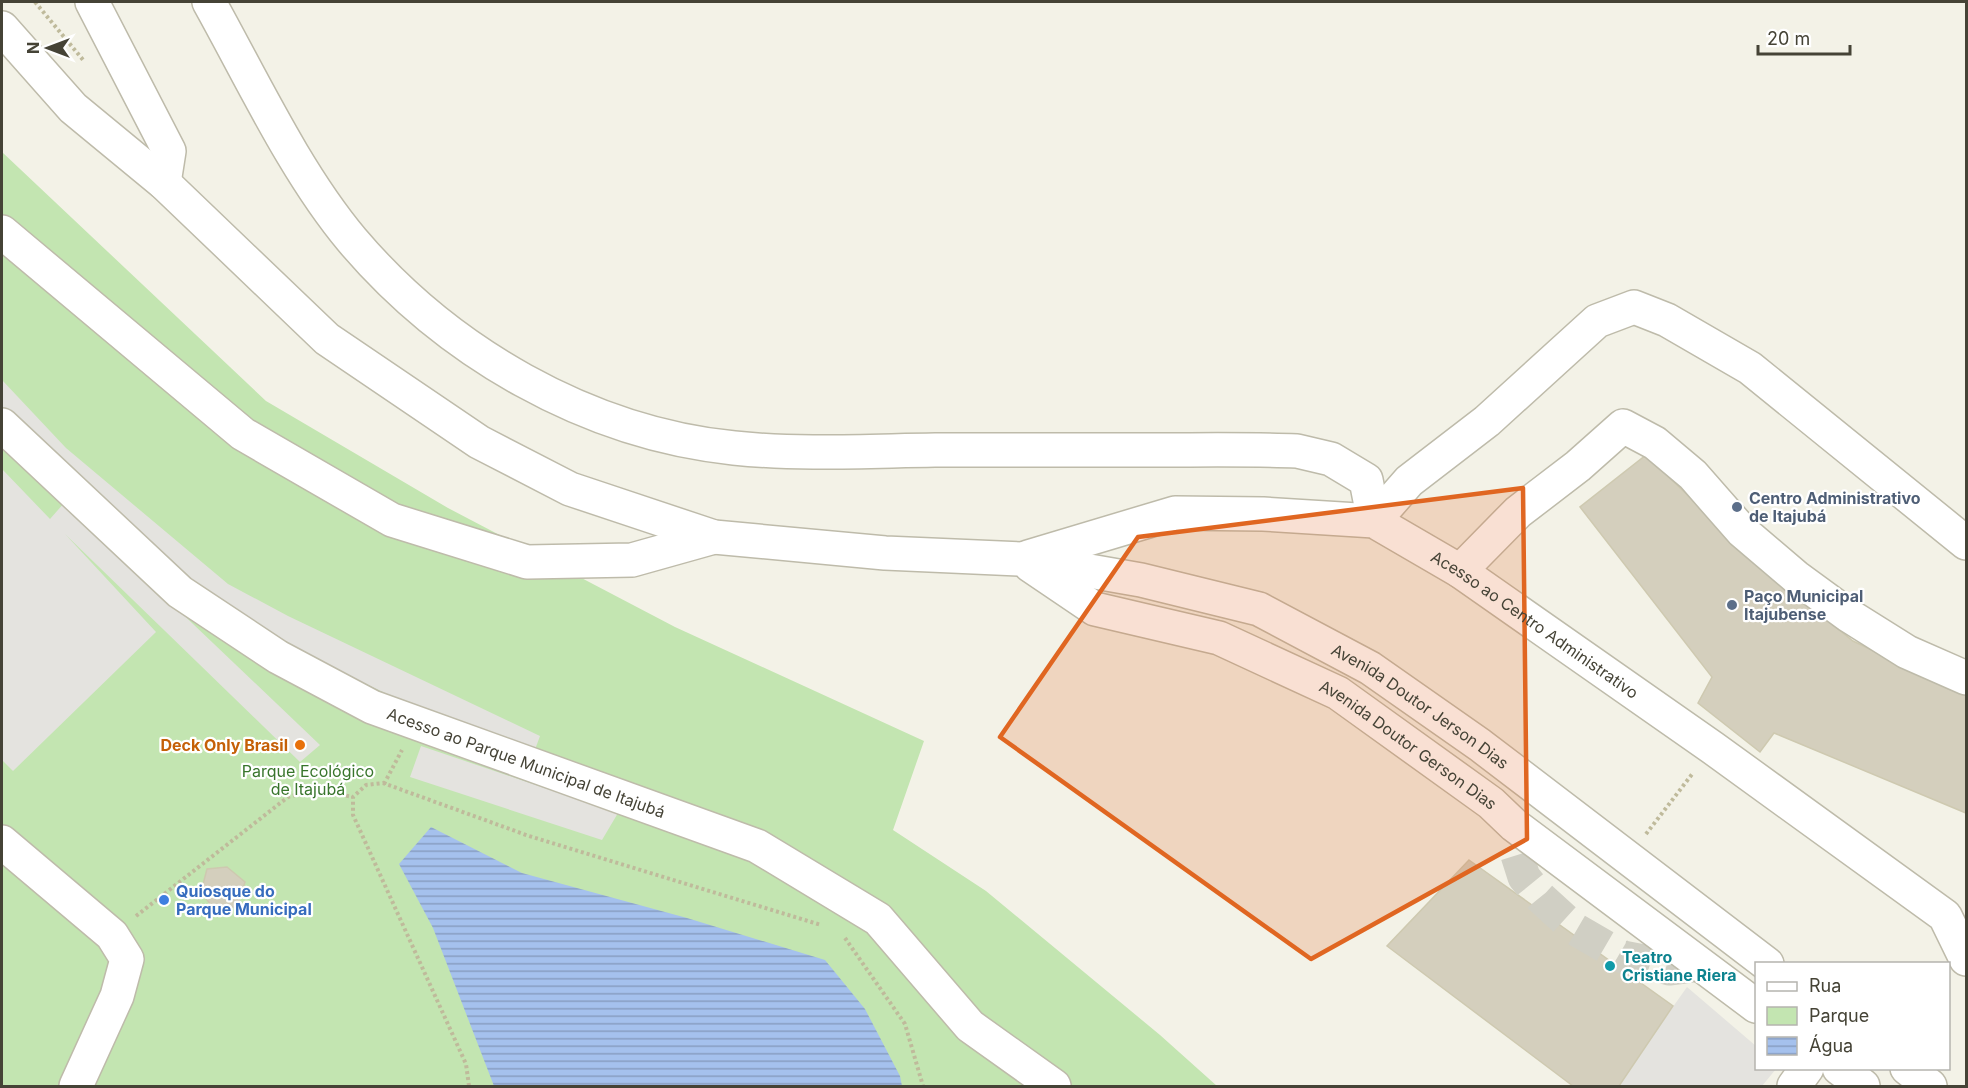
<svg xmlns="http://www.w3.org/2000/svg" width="1968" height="1088" font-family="Inter,sans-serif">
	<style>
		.green { fill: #c3e5b1 }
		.parking { fill: #e4e3df }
		.water { fill: url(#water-rules) }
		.building { fill: #d4cfbd; stroke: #cec9b0; stroke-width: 1.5 }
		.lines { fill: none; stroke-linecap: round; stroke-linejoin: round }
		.minor-tunnel { stroke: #d0cfc4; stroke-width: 33; stroke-dasharray: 33 16; stroke-linecap: butt }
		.minor-casing { stroke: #bebbaa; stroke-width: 36 }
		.path { stroke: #bfba9b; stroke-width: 4; stroke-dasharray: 3 3; stroke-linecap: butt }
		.minor { stroke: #fff; stroke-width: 33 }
		.marked { fill: #e06621; fill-opacity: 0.2; stroke: #e06621; stroke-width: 4.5; stroke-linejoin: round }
		.service-dot { fill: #5c6f8a; stroke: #fff; stroke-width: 2 }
		.food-dot { fill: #e8710a; stroke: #fff; stroke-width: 2 }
		.shop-dot { fill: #3f7fe0; stroke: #fff; stroke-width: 2 }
		.culture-dot { fill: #0f9aa8; stroke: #fff; stroke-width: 2 }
		.labels { text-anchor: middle; stroke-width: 4.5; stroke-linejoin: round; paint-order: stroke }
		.service-label { font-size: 16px; font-weight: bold; fill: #4e5e75; stroke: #fff; text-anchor: start }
		.street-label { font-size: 16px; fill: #454336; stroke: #fff }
		.food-label { font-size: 16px; font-weight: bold; fill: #c56008; stroke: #fff; text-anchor: end }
		.park-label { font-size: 16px; fill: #38752c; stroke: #fff }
		.shop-label { font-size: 16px; font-weight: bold; fill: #366cbe; stroke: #fff; text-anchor: start }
		.culture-label { font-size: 16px; font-weight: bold; fill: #0d838f; stroke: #fff; text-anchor: start }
	</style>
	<defs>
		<pattern id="water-rules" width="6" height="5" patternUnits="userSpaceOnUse" patternTransform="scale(1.5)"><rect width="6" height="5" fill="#a5c1ed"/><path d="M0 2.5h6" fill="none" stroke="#889ec1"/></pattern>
	</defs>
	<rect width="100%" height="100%" fill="#f3f2e7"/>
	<path class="green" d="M2 152 266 401 448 508 675 627 924 741 893 830 986 891 1160 1035 1217 1086H2Z"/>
	<path class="parking" d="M2 380 66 448 228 584 288 616 540 736 533 755 387 694 278 642 186 580 75 482 2 406Z
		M2 469 50 519 65 502 320 745 300 762 65 534 156 632 13 771 2 760Z
		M421 746 618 813 602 840 410 777Z
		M1687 987 1756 1046V1068L1776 1069 1762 1086H1617Z"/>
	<path class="water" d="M431 827 522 873 687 918 825 960 865 1009 900 1076 902 1086H494L433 928 399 864Z"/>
	<path class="building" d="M1646 455 1764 569 1853 641 1966 695V813L1774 733 1760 752 1698 703 1712 677 1580 507Z
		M1469 860 1673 1006 1619 1086H1573L1387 946Z
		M227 867 245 882 237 907 214 909 201 892 207 869Z"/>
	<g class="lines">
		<path class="minor-tunnel" d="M1517 855 1524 877 1541 898 1575 929 1623 957 1649 962 1669 969 1702 965"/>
		<defs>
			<g id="minor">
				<path d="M92 2 169 151 164 183"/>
				<path d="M209 2C252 79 295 172 352 240 447 352 587 433 734 448 801 455 868 451 935 450 1008 450 1081 450 1155 450 1202 450 1250 449 1297 451L1331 459 1366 480 1374 521"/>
				<path id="s1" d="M2 28 73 108 164 183 327 339 479 442 570 489 714 537 885 553 1021 559 1141 580 1259 609 1370 668 1480 745 1767 964"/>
				<path d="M2 232 243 434 392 520 527 562 632 560 714 537"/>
				<path id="s2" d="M2 425 180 592 278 657 372 707 757 846 878 919 970 1026 1054 1086"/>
				<path d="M1374 521 1409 481 1487 421 1597 321 1634 307 1667 320 1750 368 1966 543"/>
				<path id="s3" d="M1028 557 1175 513 1263 514 1374 521 1460 571 1713 748 1945 916 1966 959"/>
				<path id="s4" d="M1030 565 1095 609 1219 638 1338 693 1491 803 1514 825 1756 1006"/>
				<path d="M1460 571 1518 512 1578 466 1623 426 1655 443 1693 475 1742 531 1796 577 1848 615 1907 652 1966 678"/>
				<path d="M2 842 112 935 127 959 117 996 76 1086"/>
				<path d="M1839 1068 1863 1086"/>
				<path d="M1907 1068 1930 1086"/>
				<path d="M1794 1086 1807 1068"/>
			</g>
		</defs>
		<use href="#minor" class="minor-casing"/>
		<path class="path" d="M35 2 84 61
			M384 784 402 750
			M1646 834 1693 773
			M136 916 288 797C312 790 328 792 353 797
			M845 938 905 1024 923 1086
			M469 1086 466 1064 353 815V797L366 785 383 783 529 836 821 925"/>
		<use href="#minor" class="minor"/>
	</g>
	<path class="marked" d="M1523 488 1527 839 1311 959 1000 737 1138 537Z"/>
	<g class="service-dot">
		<circle cx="1737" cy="507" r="6"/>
		<circle cx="1732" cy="605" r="6"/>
	</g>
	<circle class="food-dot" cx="300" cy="745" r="6"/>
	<circle class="shop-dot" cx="164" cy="900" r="6"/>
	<circle class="culture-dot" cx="1610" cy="966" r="6"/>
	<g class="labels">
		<g class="service-label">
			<text x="1749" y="504">Centro Administrativo<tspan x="1749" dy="18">de Itajubá</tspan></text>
			<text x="1744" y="602">Paço Municipal<tspan x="1744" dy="18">Itajubense</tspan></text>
		</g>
		<g class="street-label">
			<text dy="6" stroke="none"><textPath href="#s3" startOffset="544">Acesso ao Centro Administrativo</textPath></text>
			<text dy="6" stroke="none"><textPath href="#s1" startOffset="1628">Avenida Doutor Jerson Dias</textPath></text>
			<text dy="6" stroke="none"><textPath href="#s4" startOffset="424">Avenida Doutor Gerson Dias</textPath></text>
			<text dy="6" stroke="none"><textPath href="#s2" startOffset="632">Acesso ao Parque Municipal de Itajubá</textPath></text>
		</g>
		<g class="food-label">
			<text x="288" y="751">Deck Only Brasil</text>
		</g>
		<g class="park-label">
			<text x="308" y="777">Parque Ecológico<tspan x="308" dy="18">de Itajubá</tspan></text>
		</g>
		<g class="shop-label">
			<text x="176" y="897">Quiosque do<tspan x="176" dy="18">Parque Municipal</tspan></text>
		</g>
		<g class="culture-label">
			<text x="1622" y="963">Teatro<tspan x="1622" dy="18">Cristiane Riera</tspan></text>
		</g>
	</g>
	<rect width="1968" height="1088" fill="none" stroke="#454336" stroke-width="6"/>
	<rect x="1755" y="962" width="195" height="108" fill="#ffffff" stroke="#b5b4af" stroke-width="1.5"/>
	<rect x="1767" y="982" width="30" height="9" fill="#ffffff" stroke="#b5b4af" stroke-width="1.5"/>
	<text x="1809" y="992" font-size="18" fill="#454336">Rua</text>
	<rect x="1767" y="1007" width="30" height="18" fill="#c3e5b1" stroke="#b5b4af" stroke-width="1.5"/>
	<text x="1809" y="1022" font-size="18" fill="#454336">Parque</text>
	<rect x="1767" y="1037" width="30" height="18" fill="url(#water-rules)" stroke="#b5b4af" stroke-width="1.5"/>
	<text x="1809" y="1052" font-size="18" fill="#454336">Água</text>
	<g transform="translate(48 48) rotate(270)" stroke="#ffffff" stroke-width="4.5" paint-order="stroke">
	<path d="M0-4.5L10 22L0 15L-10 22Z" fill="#454336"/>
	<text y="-9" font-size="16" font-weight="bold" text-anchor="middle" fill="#454336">N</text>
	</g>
	<path d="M1758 45v9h92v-9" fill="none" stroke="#454336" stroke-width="3"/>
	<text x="1767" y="45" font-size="18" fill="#454336" stroke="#ffffff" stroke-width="4.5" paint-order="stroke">20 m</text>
</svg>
